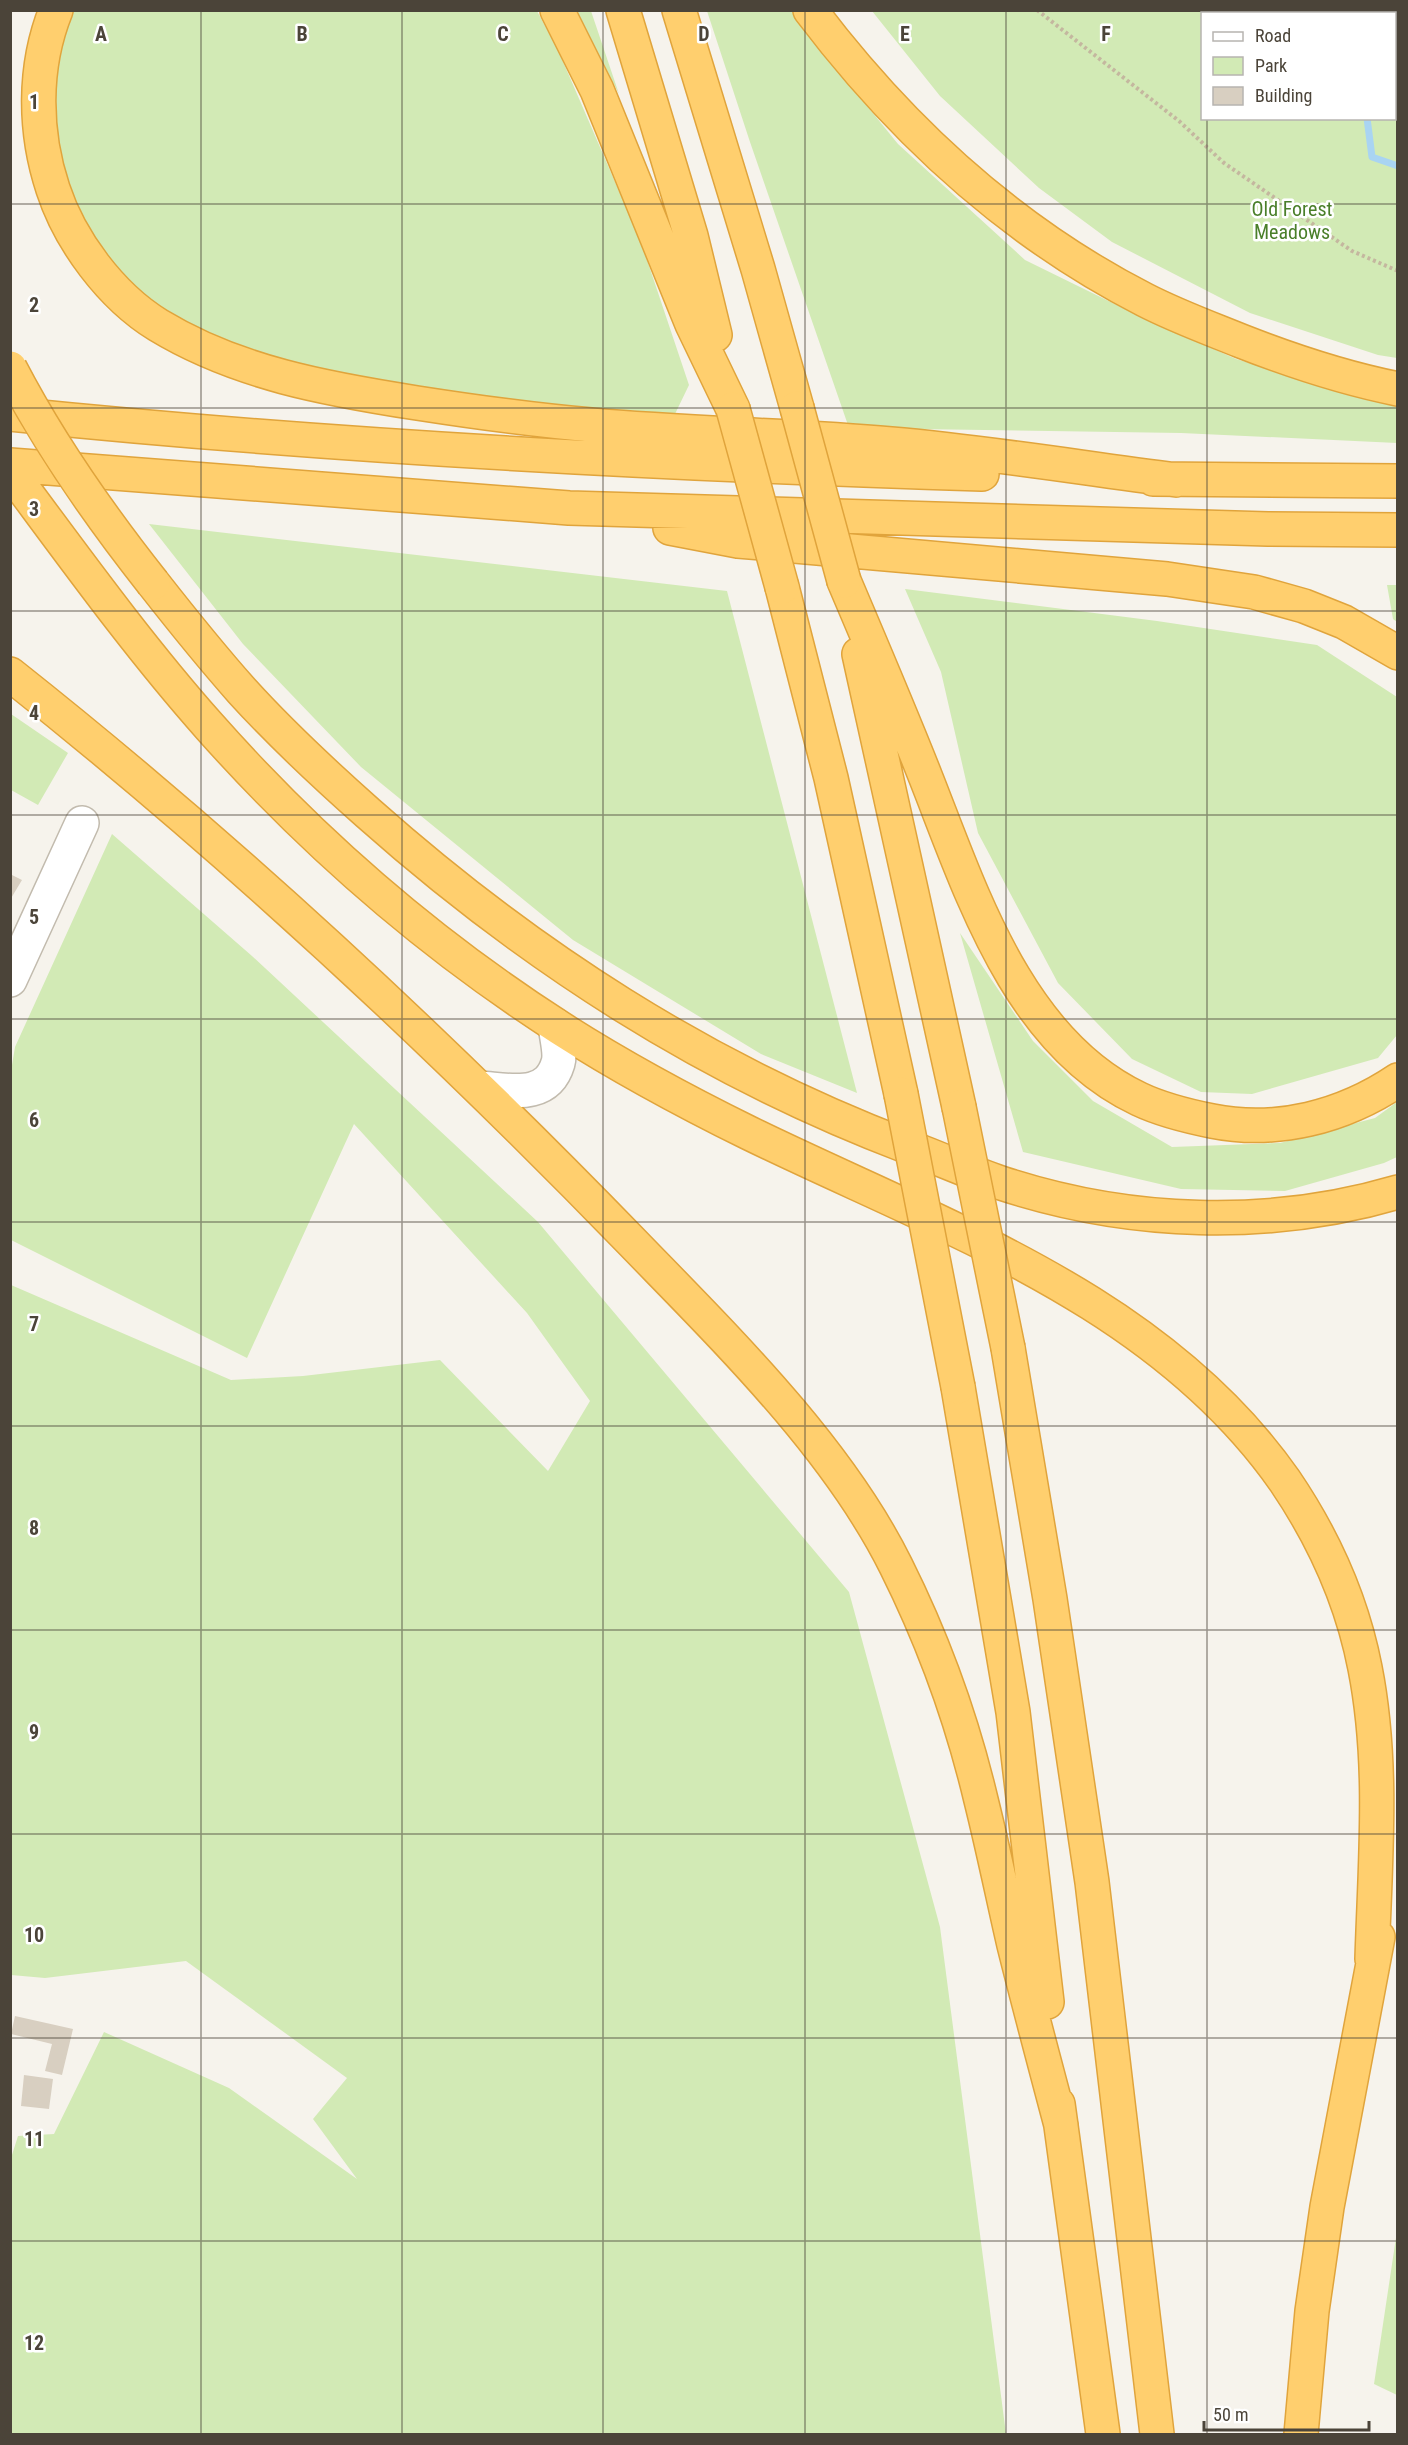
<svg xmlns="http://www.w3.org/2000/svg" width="1408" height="2445" font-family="'Roboto Condensed',sans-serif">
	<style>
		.green { fill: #d2eab5; fill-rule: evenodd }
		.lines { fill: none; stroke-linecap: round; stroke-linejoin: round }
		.stream { stroke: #a9d4f2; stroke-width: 7 }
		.building { fill: #d8cfc1 }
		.minor-casing { stroke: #c2bbae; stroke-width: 36 }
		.highway-casing { stroke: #e0a43c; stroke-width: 36 }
		.path { stroke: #c4b79f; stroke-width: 4; stroke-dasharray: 3 3; stroke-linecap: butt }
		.minor { stroke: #fff; stroke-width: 33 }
		.highway { stroke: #ffcf6e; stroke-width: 33 }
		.highway-bridge-casing { stroke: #e0a43c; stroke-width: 36; stroke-linecap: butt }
		.highway-bridge { stroke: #ffcf6e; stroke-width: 33 }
		.grid { fill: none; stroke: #4b4439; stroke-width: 1.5; stroke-opacity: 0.55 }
		.labels { text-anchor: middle; stroke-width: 5; stroke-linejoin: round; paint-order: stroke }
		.park-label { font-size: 20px; fill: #4a7f2a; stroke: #fff }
		.grid-label { font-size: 20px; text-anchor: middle; font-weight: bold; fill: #4b4439; stroke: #fff; stroke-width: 5; stroke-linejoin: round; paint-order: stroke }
	</style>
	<rect width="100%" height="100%" fill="#f6f3ec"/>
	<path class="green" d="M70 11H537L558 50 641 242 689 385 675 414 470 398 347 382 190 334 120 278 74 212 53 133 58 41Z
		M577 11H591L619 94Z
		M707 11H794L811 37 898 144 1025 260 1133 313 1236 359 1397 407V443L1181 433 849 428 750 142Z
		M872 11H1397V358L1378 355 1250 313 1112 242 1039 188 940 96ZM1202 14H1394V118H1202Z
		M149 524 727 591 857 1093 761 1054 573 940 361 767 243 644Z
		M1387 585H1397V622L1393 619Z
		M905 589 1157 621 1317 645 1397 697V1035L1378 1058 1252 1094 1201 1092 1132 1059 1058 983 978 833 941 672Z
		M11 714 68 753 38 805 11 790Z
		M112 834 252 956 538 1222 849 1592 940 1927 1006 2434H11V2158L18 2136 54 2134 104 2032 229 2088 357 2179 313 2119 347 2078 186 1961 45 1978 11 1975V1285L231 1380 303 1376 440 1360 548 1471 590 1401 527 1313 354 1124 247 1358 11 1240 10 1077 15 1047Z
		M960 933 1033 1041 1093 1101 1172 1147 1280 1143 1375 1118 1397 1102V1157L1384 1163 1285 1191 1181 1189 1023 1152Z
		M1397 2231 1398 2395H1397L1374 2384Z"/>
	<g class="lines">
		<path class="stream" d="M1311 10 1314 14
			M1367 118 1372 157 1398 166"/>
	</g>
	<path class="building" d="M10 874 22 880 10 900Z
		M15 2016 73 2029 62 2075 45 2071 52 2044 11 2034Z
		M24 2075 53 2079 49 2109 21 2106Z"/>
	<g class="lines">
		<defs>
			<path id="minor" d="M10 980 82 823
				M480 1088C510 1090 547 1100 558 1063 561 1053 556 1036 555 1025"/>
			<path id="highway" d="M56 10C33 67 34 132 53 189 70 241 111 296 158 325 237 373 327 389 417 403 475 412 533 420 591 425 691 434 791 435 891 444 986 452 1081 468 1176 480
				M557 10 597 90 692 324 733 409
				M623 10 691 236 715 335
				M679 10 758 269 797 408
				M810 10C900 129 1012 232 1145 300 1176 316 1209 328 1241 341 1292 361 1343 378 1398 389
				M10 414C333 447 658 464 982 474
				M10 465 569 508 1268 529 1398 530
				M10 471C74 557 138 646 209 726 311 841 431 945 560 1028 621 1067 684 1101 749 1133 939 1226 1158 1299 1285 1481 1323 1537 1352 1601 1365 1668 1384 1764 1375 1862 1372 1959
				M1153 479 1398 481
				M670 528 738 541 1167 579 1254 592 1304 606 1344 622 1398 653
				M844 581C872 647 900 712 926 778 971 892 1018 1042 1139 1099 1162 1110 1187 1116 1212 1121 1277 1134 1343 1117 1398 1080
				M153 583C182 620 211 656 242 691 281 734 324 774 368 813 529 956 704 1069 906 1146 938 1158 969 1172 1001 1183 1129 1225 1269 1230 1398 1192
				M782 587 831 778 901 1094
				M859 654 959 1107
				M10 674C231 849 437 1041 633 1243 725 1338 837 1447 896 1566 933 1640 962 1720 981 1800 993 1848 1003 1897 1014 1945 1029 2005 1045 2065 1061 2125
				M1008 1348 1050 1599 1092 1882 1157 2434
				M958 1387 1013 1712 1047 2002
				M1058 2104 1103 2434
				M1301 2434 1312 2311 1327 2207 1378 1937"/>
		</defs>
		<use href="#minor" class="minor-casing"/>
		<use href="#highway" class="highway-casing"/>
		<path class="path" d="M1037 10 1179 121 1224 163 1352 251 1398 271"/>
		<use href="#minor" class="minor"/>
		<use href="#highway" class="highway"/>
		<defs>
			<path id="highway-bridge" d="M10 368C50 445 100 516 153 583
				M797 408 844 581
				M733 409 782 587
				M901 1094 958 1387
				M959 1107 1008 1348"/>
		</defs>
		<use href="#highway-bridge" class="highway-bridge-casing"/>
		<use href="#highway-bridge" class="highway-bridge"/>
	</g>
	<path class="grid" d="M201 10V2434M402 10V2434M603 10V2434M805 10V2434M1006 10V2434M1207 10V14M1207 118V2434M10 204H1398M10 408H1398M10 611H1398M10 815H1398M10 1019H1398M10 1222H1398M10 1426H1398M10 1630H1398M10 1834H1398M10 2038H1398M10 2241H1398"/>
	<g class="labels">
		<g class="park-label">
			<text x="1292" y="216">Old Forest<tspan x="1292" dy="23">Meadows</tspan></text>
		</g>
	</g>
	<g class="grid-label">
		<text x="101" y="41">A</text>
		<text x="302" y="41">B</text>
		<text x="503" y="41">C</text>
		<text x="704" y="41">D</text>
		<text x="905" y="41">E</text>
		<text x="1106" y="41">F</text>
		<text x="34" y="109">1</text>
		<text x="34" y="312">2</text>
		<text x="34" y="516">3</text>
		<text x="34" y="720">4</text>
		<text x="34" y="924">5</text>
		<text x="34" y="1127">6</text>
		<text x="34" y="1331">7</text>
		<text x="34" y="1535">8</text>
		<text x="34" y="1739">9</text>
		<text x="34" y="1942">10</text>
		<text x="34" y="2146">11</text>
		<text x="34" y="2350">12</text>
	</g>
	<rect width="1408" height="2445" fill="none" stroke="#4b4439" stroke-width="24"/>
	<rect x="1201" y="12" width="195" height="108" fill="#ffffff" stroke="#b7b4b0" stroke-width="1.5"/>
	<rect x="1213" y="32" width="30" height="9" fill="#ffffff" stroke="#b7b4b0" stroke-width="1.5"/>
	<text x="1255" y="42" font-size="18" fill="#4b4439">Road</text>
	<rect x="1213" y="57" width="30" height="18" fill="#d2eab5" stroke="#b7b4b0" stroke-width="1.5"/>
	<text x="1255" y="72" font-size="18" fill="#4b4439">Park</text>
	<rect x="1213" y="87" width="30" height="18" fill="#d8cfc1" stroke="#b7b4b0" stroke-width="1.5"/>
	<text x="1255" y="102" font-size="18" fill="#4b4439">Building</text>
	<path d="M1204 2421v9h165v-9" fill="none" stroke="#4b4439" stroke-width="3"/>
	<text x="1213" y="2421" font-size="18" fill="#4b4439" stroke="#ffffff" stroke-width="4.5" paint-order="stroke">50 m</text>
</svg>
